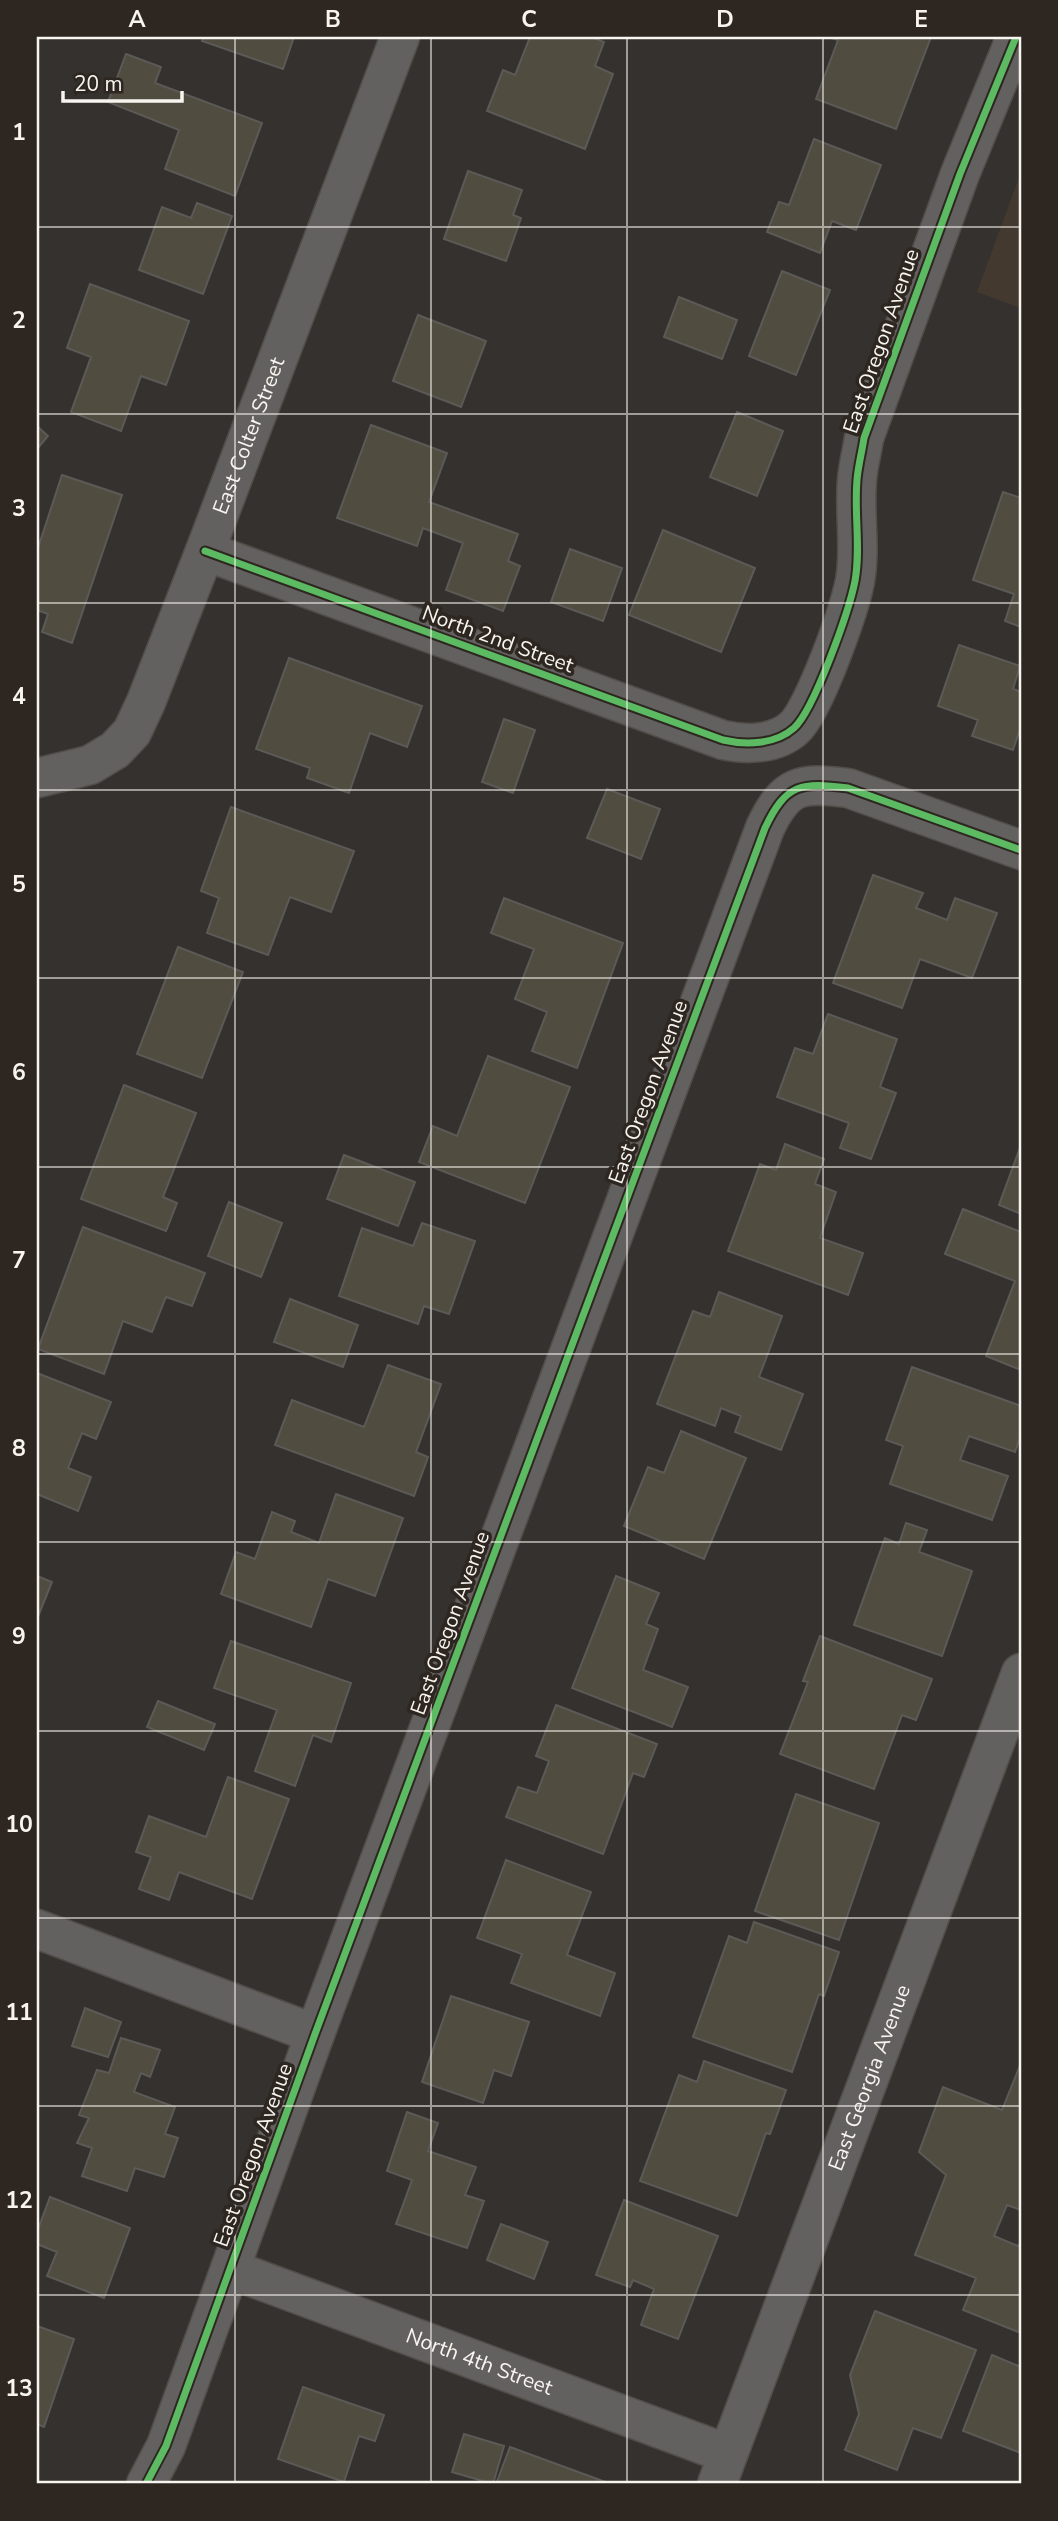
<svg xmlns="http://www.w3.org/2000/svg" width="1058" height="2521" font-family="'Nunito Sans',sans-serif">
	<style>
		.built { fill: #44392f }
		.building { fill: #504c40; stroke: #5c5a57; stroke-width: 2 }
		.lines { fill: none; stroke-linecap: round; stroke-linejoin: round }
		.minor-casing { stroke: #514e4a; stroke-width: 41 }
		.minor { stroke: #63615f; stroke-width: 38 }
		.cycleway-casing { stroke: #2e2721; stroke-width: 11 }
		.cycleway { stroke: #5cba63; stroke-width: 7 }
		.grid { fill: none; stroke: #f8f4ef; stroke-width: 2; stroke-opacity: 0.55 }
		.labels { text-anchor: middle; stroke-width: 7; stroke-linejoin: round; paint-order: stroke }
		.street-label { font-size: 21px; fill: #f8f4ef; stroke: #2e2721 }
		.neatline { fill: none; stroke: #f8f4ef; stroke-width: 2.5 }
		.grid-label { font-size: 23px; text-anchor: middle; font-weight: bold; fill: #f8f4ef }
	</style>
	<rect width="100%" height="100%" fill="#35312e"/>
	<path class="built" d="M1021 172V308L977 292Z"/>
	<path class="building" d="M204 37H294L283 69 202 41Z
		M530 37H591L604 42 595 66 613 74 585 149 487 111 503 70 515 75Z
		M828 37H931L896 129 816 99 838 40Z
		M126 54 161 67 155 83 262 123 235 196 165 169 179 130 108 102Z
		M814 139 881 165 856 230 832 221 820 253 767 232 779 202 789 205Z
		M468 171 522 190 513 215 521 218 506 261 444 239Z
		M197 203 232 216 203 294 139 270 162 207 191 218Z
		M782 271 830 290 796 375 749 356Z
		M90 284 189 321 166 385 141 376 121 431 71 412 91 357 67 348Z
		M679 297 737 320 722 359 664 337Z
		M418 315 486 341 461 407 393 381Z
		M737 412 783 431 757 496 710 477Z
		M371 425 447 453 429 502 518 534 508 561 520 566 503 611 446 590 463 543 423 528 417 546 337 518Z
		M37 426 48 436 37 449Z
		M62 475 122 495 72 643 42 632 48 614 37 610V551Z
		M1003 492 1021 498V627L1005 621 1014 594 973 580Z
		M663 530 755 568 721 652 629 615Z
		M570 549 622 568 603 621 551 602Z
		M959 645 1020 666 1013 689 1021 692V726L1013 750 972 736 978 720 938 706Z
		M289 658 422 706 407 747 370 733 349 793 307 778 310 768 256 749Z
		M504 719 535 730 513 793 482 782Z
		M607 789 660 809 641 859 587 838Z
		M231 807 354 851 331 912 290 897 268 955 207 933 219 898 201 891Z
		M873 875 923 893 916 908 947 920 955 898 997 913 972 978 920 959 902 1008 833 983Z
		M504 898 623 943 577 1068 532 1051 547 1012 515 999 534 949 491 933Z
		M178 947 243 972 202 1078 137 1054Z
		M828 1014 897 1039 880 1087 896 1093 871 1159 840 1148 849 1123 777 1097 795 1048 813 1054Z
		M488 1056 570 1087 525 1203 419 1162 433 1126 457 1136Z
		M124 1085 196 1113 163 1197 177 1203 166 1231 81 1199Z
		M785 1144 824 1159 815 1184 836 1192 820 1238 863 1253 848 1295 728 1251 760 1164 776 1170Z
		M1021 1145V1214L999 1205Z
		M344 1155 415 1182 398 1226 327 1199Z
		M229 1202 282 1223 261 1277 208 1256Z
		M963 1209 1021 1232V1370L986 1356 1015 1281 945 1254Z
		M422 1223 475 1241 449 1314 424 1306 418 1324 339 1296 362 1228 413 1246Z
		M83 1227 205 1273 192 1306 166 1297 152 1332 123 1321 104 1374 38 1349Z
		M719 1292 782 1316 759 1377 803 1394 781 1450 735 1432 741 1416 721 1408 715 1426 657 1404 693 1311 710 1317Z
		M290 1299 358 1325 343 1367 274 1342Z
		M388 1365 441 1384 416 1452 428 1457 414 1496 275 1445 292 1400 364 1427Z
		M912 1367 1021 1406V1434L1015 1452 969 1436 960 1460 1008 1476 992 1520 890 1484 903 1446 886 1440Z
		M37 1373 111 1402 96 1439 82 1433 68 1468 91 1477 78 1511 37 1494Z
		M681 1431 746 1458 704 1559 624 1526 648 1467 664 1473Z
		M336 1494 403 1518 375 1596 328 1579 311 1627 221 1594 236 1552 255 1559 272 1512 295 1521 291 1532 319 1543Z
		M906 1523 927 1530 919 1552 972 1571 942 1656 854 1625 885 1538 899 1544Z
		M37 1576 52 1582 37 1619Z
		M616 1576 659 1593 646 1624 658 1629 643 1670 688 1687 672 1727 572 1688Z
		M820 1636 932 1679 916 1720 902 1715 874 1789 780 1754 808 1682 803 1681Z
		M231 1641 351 1683 331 1742 313 1735 295 1786 255 1771 277 1710 214 1688Z
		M158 1701 215 1724 204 1750 147 1727Z
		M556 1705 657 1744 644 1777 633 1773 603 1854 506 1817 518 1787 537 1793 549 1761 536 1756Z
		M228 1777 289 1799 252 1899 179 1872 169 1900 139 1889 151 1857 136 1852 149 1816 206 1837Z
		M796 1794 879 1823 839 1940 755 1911Z
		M506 1860 591 1892 567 1955 615 1973 600 2016 511 1983 522 1954 477 1938Z
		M754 1922 839 1952 824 1996 819 1994 792 2072 693 2037 729 1936 747 1943Z
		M451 1996 529 2022 511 2076 494 2070 483 2103 422 2082Z
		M85 2008 121 2022 108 2057 72 2046Z
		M121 2038 160 2050 150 2077 141 2073 134 2092 175 2107 165 2134 178 2138 164 2177 135 2168 127 2191 82 2176 92 2148 77 2143 89 2118 79 2115 97 2070 109 2073Z
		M704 2061 786 2090 770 2134 766 2133 737 2216 640 2181 679 2075 697 2082Z
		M1021 2063V2210L1007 2205 994 2236 1018 2246 1021 2242V2333L963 2310 976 2278 915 2255 946 2175 919 2152 943 2087 1002 2110Z
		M407 2112 438 2123 428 2151 476 2167 465 2195 484 2201 467 2248 396 2224 412 2180 387 2171Z
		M50 2197 130 2228 104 2298 47 2276 57 2252 37 2244V2232Z
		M624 2200 718 2236 678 2339 641 2325 654 2289 633 2280 630 2287 596 2275Z
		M501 2224 548 2242 534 2279 487 2260Z
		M875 2311 976 2350 941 2438 913 2428 897 2470 845 2450 859 2414 850 2375Z
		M37 2326 74 2339 44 2427 37 2424Z
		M992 2355 1021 2367V2453L963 2431Z
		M303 2387 384 2415 375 2441 359 2436 344 2482 278 2459Z
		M464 2434 504 2446 493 2484 452 2472Z
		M510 2447 611 2484H496Z"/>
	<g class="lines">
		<defs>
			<g id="minor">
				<path d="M205 551 723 740C745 745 775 745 794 728 814 710 849 611 855 581 861 548 854 514 857 480 858 466 862 452 864 438L960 174 1016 37"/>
				<path id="s1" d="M37 778 90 765 115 750 132 732 146 702 205 551 400 37"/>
				<path d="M37 1929 315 2034"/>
				<path id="s2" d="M230 2269 728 2454"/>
				<path d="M146 2484 166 2446 315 2034 765 828C786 783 802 782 848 788L1021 850"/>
				<path id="s3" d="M717 2484 1021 1673"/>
			</g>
		</defs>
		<use href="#minor" class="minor-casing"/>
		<use href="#minor" class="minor"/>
		<defs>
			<path id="cycleway" d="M205 551 723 740C745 745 775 745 794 728 814 710 849 611 855 581 861 548 854 514 857 480 858 466 862 452 864 438L960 174 1016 37
				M146 2484 166 2446 315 2034 765 828C786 783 802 782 848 788L1021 850"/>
		</defs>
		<use href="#cycleway" class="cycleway-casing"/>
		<use href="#cycleway" class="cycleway"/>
	</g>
	<path class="grid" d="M235 37V2484M431 37V2484M627 37V2484M823 37V2484M37 227H1021M37 414H1021M37 603H1021M37 790H1021M37 978H1021M37 1167H1021M37 1354H1021M37 1542H1021M37 1731H1021M37 1918H1021M37 2106H1021M37 2295H1021"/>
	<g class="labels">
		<g class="street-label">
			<text transform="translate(881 341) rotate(-71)" y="7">East Oregon Avenue</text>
			<text dy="7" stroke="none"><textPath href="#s1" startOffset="427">East Colter Street</textPath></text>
			<text transform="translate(498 639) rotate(20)" y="7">North 2nd Street</text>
			<text transform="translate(648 1092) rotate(-70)" y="7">East Oregon Avenue</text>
			<text transform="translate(450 1623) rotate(-70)" y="7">East Oregon Avenue</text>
			<text dy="7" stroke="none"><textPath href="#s3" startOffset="434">East Georgia Avenue</textPath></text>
			<text transform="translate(253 2155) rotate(-70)" y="7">East Oregon Avenue</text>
			<text dy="7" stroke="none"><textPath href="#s2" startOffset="266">North 4th Street</textPath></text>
		</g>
	</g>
	<rect width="1058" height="2521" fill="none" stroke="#2e2721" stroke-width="77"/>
	<path d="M63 91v10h119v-10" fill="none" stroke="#f8f4ef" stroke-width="3.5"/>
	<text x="74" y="91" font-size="21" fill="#f8f4ef" stroke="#2e2721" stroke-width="5" paint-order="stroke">20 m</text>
	<rect x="38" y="38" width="982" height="2444" class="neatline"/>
	<g class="grid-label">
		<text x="137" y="27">A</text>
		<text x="333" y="27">B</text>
		<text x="529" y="27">C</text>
		<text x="725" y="27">D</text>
		<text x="921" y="27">E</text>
		<text x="19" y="140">1</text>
		<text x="19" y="328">2</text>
		<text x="19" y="516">3</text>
		<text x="19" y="704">4</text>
		<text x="19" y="892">5</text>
		<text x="19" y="1080">6</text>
		<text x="19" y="1268">7</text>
		<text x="19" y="1456">8</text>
		<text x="19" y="1644">9</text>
		<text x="19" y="1832">10</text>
		<text x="19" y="2020">11</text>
		<text x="19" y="2208">12</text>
		<text x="19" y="2396">13</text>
	</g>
</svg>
